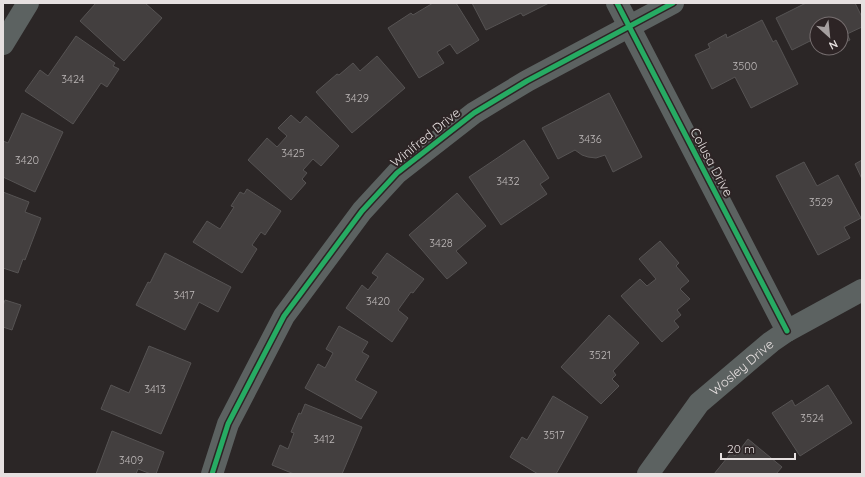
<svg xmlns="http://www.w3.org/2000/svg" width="865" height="477" font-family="Quicksand,sans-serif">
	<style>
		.building { fill: #433f3f; stroke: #565353 }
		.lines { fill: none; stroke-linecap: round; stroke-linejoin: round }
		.minor { stroke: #5c6261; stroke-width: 22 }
		.cycleway-casing { stroke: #2d2425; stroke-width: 8 }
		.cycleway { stroke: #26ab63; stroke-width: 5 }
		.labels { text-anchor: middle; stroke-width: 4; stroke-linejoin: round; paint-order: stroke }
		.number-label { font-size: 11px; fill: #bdb8b8 }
		.street-label { font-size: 13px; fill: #e6e0e0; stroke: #2d2425 }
	</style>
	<rect width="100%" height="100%" fill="#2b2626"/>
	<path class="building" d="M96 3H145L162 18 124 61 80 21Z
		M433 3H456L479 40 457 54 450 44 437 52 444 63 419 78 388 28 411 13 413 15Z
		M472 3H549L523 16 521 13 486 30Z
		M806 3H855L862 17V27L847 34 850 40 841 44V24H817V45L814 39 792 50 776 18Z
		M762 20 773 42 776 40 798 84 751 108 735 77 712 89 695 55 710 48 708 44 726 34 727 38Z
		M76 36 115 63 113 66 119 69 107 87 101 83 73 124 25 91 40 70 48 76Z
		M819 48H834L822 54Z
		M377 56 405 88 352 133 316 92 337 74 339 75 353 63 360 71Z
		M609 93 642 157 613 172 605 155 596 158 588 157 582 155 575 150 558 159 542 128Z
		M22 113 63 132 35 192 3 177V141L8 143Z
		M291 115 300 123 306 116 339 146 321 166 313 159 303 170 307 173 302 179 306 183 291 200 248 160 267 138 277 147 287 136 278 128Z
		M524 140 549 178 540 184 547 194 501 225 469 177Z
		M862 160V179L855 164Z
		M804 162 817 186 838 175 861 218 844 227 850 238 818 255 776 176Z
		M247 189 281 211 265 235 261 232 252 245 257 249 242 273 193 242 207 221 220 229 234 207 231 206 240 192 244 194Z
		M3 192 29 202 25 212 41 218 25 260 23 259 18 273 3 268Z
		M457 193 486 226 456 251 467 263 447 279 409 235Z
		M660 241 679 263 676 266 689 281 680 289 690 299 677 310 681 315 674 321 679 327 662 342 621 296 640 279 647 286 656 279 639 259Z
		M165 253 231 287 218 312 199 302 185 330 136 305 148 282 150 283Z
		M387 253 424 279 413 293 411 292 398 310 408 318 392 342 346 308 362 285 368 290 378 277 372 273Z
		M5 300 21 305 12 330 3 327V306Z
		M609 315 639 343 613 371 616 375 612 379 619 386 601 404 561 367Z
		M339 326 368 342 362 352 369 356 355 380 377 392 361 419 305 388 318 364 325 368 333 353 326 349Z
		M149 346 191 363 161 434 101 409 111 385 129 393Z
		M828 385 852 423 800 456 772 413 792 400 795 406Z
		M553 396 588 417 556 474H538L510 457 522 437 527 440Z
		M305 404 362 427 342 474H294L272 465 280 445 288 449 294 433 291 432 299 413 301 414Z
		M112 431 164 452 156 474H151L138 469 136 474H96Z
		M748 439 782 467 776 474H714L731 453 735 456Z"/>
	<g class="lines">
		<g class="minor">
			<path d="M617 3 787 331"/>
			<path d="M3 44 28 3"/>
			<path d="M212 474 228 424 284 316 362 211 397 173 474 113 527 81 673 3"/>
			<path id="s1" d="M648 474 699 403 771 342 787 331 862 290"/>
		</g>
		<defs>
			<path id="cycleway" d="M617 3 787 331
				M212 474 228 424 284 316 362 211 397 173 474 113 527 81 673 3"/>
		</defs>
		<use href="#cycleway" class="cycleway-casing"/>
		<use href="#cycleway" class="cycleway"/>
	</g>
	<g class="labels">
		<g class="number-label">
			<text x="745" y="70">3500</text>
			<text x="73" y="83">3424</text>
			<text x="357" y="102">3429</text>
			<text x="590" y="143">3436</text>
			<text x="293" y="157">3425</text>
			<text x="27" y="164">3420</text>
			<text x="508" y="185">3432</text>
			<text x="821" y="206">3529</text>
			<text x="441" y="247">3428</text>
			<text x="184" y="299">3417</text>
			<text x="378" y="305">3420</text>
			<text x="600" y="359">3521</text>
			<text x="155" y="393">3413</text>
			<text x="812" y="422">3524</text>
			<text x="554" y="439">3517</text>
			<text x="324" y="443">3412</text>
			<text x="131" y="464">3409</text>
		</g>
		<g class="street-label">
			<text transform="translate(425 137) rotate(-39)" y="5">Winifred Drive</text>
			<text transform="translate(712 162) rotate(62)" y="5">Colusa Drive</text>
			<text dy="5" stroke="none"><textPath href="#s1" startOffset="143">Wosley Drive</textPath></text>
		</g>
	</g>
	<rect width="865" height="477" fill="none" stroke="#e6e0e0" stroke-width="8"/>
	<g transform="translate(829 36) rotate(153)"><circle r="19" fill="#2d2425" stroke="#776f70"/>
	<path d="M0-3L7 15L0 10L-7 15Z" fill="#a59f9f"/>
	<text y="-6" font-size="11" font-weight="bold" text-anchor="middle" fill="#e6e0e0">N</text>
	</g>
	<path d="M721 453v6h74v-6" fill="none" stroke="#e6e0e0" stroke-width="2"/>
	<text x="727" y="453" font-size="12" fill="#e6e0e0" stroke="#2d2425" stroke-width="3" paint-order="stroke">20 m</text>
</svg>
